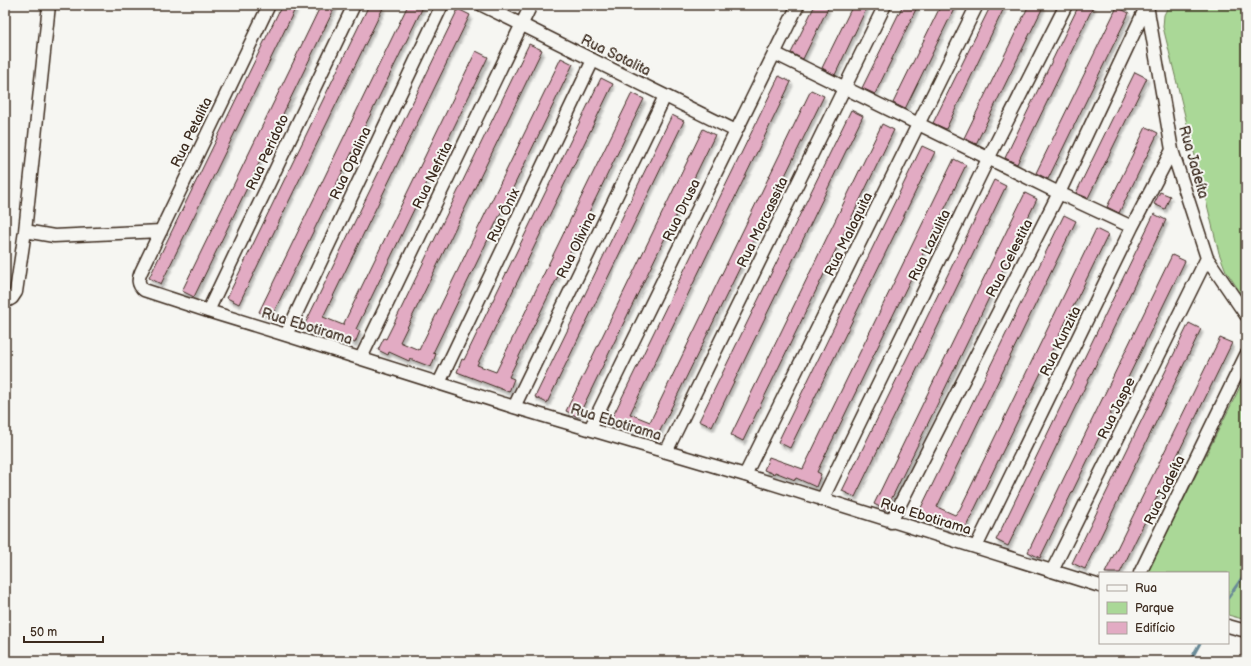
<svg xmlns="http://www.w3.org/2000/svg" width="1251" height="666" font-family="'Balsamiq Sans',sans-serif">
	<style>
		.green { fill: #aad897; stroke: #72815a }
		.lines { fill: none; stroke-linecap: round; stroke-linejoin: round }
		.stream { stroke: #698a97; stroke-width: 3 }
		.building { fill: #e2abc3; stroke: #3b2a1e; filter: url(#shadow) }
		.minor-casing { stroke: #3b2a1e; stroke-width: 15 }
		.minor { stroke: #f6f6f2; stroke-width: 12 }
		.labels { text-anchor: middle; stroke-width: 4; stroke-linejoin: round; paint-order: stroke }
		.street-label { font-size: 14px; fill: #3b2a1e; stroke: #f6f6f2 }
	</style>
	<defs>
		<filter id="shadow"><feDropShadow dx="2" dy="3.5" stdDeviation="1" flood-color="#0004"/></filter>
	</defs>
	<rect width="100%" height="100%" fill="#f6f6f2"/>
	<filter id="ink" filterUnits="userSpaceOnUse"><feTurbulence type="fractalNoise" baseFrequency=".025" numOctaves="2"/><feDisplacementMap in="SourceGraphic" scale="8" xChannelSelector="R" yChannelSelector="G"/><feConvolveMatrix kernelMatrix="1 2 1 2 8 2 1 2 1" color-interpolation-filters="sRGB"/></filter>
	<g filter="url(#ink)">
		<path class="green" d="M1169 5H1246V301L1226 271 1219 253 1163 27 1164 15Z
			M1246 375V620L1228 615V573H1147Z"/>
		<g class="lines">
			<path class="stream" d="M1228 598 1246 572
				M1190 661 1200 643"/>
		</g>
		<path class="building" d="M282 5H297L161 284 149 278Z
			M321 5H336L194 297 182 291Z
			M369 5H378L383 8 239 304 227 298Z
			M408 5H424L271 318 259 312Z
			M815 5H821L828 8 803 59 791 53Z
			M853 5H868L835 75 822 68Z
			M903 5H918L875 94 862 88Z
			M941 5H956L905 109 893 103Z
			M991 5H999L1004 8 946 129 933 123Z
			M1029 5H1044L976 144 964 138Z
			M1079 5H1094L1017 164 1005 158Z
			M1117 7 1129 13 1048 179 1036 173Z
			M458 9 470 15 323 317 343 325 476 51 488 57 356 329 360 331 355 343 332 334V336L304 326Z
			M529 44 542 50 400 342 419 350 561 58 573 64 433 353 436 354 431 367 410 359 409 361 389 352 388 355 378 350 384 338 386 339 399 313Z
			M1135 72 1147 78 1088 198 1076 193Z
			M779 76 791 82 630 414 650 422 811 90 824 96 658 435 640 426 638 432 610 422Z
			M601 78 613 84 477 365 496 372 632 93 644 99 509 377 514 379 509 392 457 372 462 359 464 360 478 331Z
			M851 110 863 116 712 427 699 421Z
			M672 115 684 121 547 403 535 397Z
			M882 124 894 130 743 441 731 435Z
			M1146 127 1158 133 1119 213 1107 207Z
			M703 129 715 135 578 417 566 411Z
			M922 146 935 152 790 448 778 442Z
			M954 159 966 165 817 472 821 474 816 487 796 478 795 480 775 472 774 474 764 470 769 457 803 469Z
			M994 180 1006 186 855 497 842 491Z
			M1160 192 1170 196 1165 209 1154 204Z
			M1025 193 1037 199 886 510 874 504Z
			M1154 214 1166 220 1008 546 996 540Z
			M1064 215 1076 221 937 507 955 515 960 509 1096 229 1108 235 964 531 948 524 947 526 917 516Z
			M1172 255 1185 261 1040 558 1028 552Z
			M1189 323 1201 329 1085 569 1072 563Z
			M1220 338 1232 343 1134 544 1120 573H1105Z"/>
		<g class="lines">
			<defs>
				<path id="minor" d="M269 5 141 272C138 279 137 284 144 290L208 311 286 335 514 407 745 475 1100 586
					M482 5 736 131
					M1147 5 1172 150 1207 258 1246 315
					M774 53 1059 193 1132 227
					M25 231 54 236 161 231
					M5 302 12 298 16 292 25 231 49 5
					M208 311 354 5
					M286 335 442 5
					M361 358 531 5
					M439 383 593 60
					M514 407 665 96
					M590 429 798 5
					M666 452 885 5
					M745 475 977 5
					M822 500 988 159 1066 5
					M891 522 1059 193 1147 5
					M976 547 1132 227 1172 150
					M1052 571 1207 258
					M1140 573 1246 355
					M1228 626 1246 631"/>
			</defs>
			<use href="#minor" class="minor-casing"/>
			<use href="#minor" class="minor"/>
		</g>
	</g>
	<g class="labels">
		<g class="street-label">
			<text transform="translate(616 55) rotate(26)" y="5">Rua Sotalita</text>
			<text transform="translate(191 132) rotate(-64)" y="5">Rua Petalita</text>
			<text transform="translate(267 152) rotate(-65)" y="5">Rua Peridoto</text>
			<text transform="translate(1194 162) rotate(74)" y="5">Rua Jadeíta</text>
			<text transform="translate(350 163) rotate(-65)" y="5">Rua Opalina</text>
			<text transform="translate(432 175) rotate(-64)" y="5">Rua Nefrita</text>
			<text transform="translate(681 210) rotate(-64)" y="5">Rua Drusa</text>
			<text transform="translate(503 215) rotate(-65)" y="5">Rua Ônix</text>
			<text transform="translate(762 222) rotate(-64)" y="5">Rua Marcassita</text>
			<text transform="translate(848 234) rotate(-64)" y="5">Rua Malaquita</text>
			<text transform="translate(576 245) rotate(-64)" y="5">Rua Olivina</text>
			<text transform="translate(929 245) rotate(-64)" y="5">Rua Lazulita</text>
			<text transform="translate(1009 258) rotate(-63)" y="5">Rua Celestita</text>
			<text transform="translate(307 326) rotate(17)" y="5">Rua Ebotirama</text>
			<text transform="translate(1060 341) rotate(-64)" y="5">Rua Kunzita</text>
			<text transform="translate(1116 408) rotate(-64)" y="5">Rua Jaspe</text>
			<text transform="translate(616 422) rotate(17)" y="5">Rua Ebotirama</text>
			<text transform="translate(1164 490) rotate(-64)" y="5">Rua Jadeíta</text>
			<text transform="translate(926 516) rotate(17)" y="5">Rua Ebotirama</text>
		</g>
	</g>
	<rect width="1251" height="666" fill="none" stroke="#f6f6f2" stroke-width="20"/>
	<rect x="10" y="10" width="1231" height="646" fill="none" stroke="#3b2a1e" stroke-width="1.5" filter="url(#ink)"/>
	<rect x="1099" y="572" width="130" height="72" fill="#f6f6f2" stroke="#aba49d"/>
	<rect x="1107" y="585" width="20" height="6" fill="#f6f6f2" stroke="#aba49d"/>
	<text x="1135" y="592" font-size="12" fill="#3b2a1e">Rua</text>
	<rect x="1107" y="602" width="20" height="12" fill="#aad897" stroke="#aba49d"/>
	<text x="1135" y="612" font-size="12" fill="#3b2a1e">Parque</text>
	<rect x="1107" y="622" width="20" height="12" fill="#e2abc3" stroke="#aba49d"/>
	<text x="1135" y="632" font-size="12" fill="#3b2a1e">Edifício</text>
	<path d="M24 636v6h79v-6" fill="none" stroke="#3b2a1e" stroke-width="2"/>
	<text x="30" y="636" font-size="12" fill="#3b2a1e" stroke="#f6f6f2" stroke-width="3" paint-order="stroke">50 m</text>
</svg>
